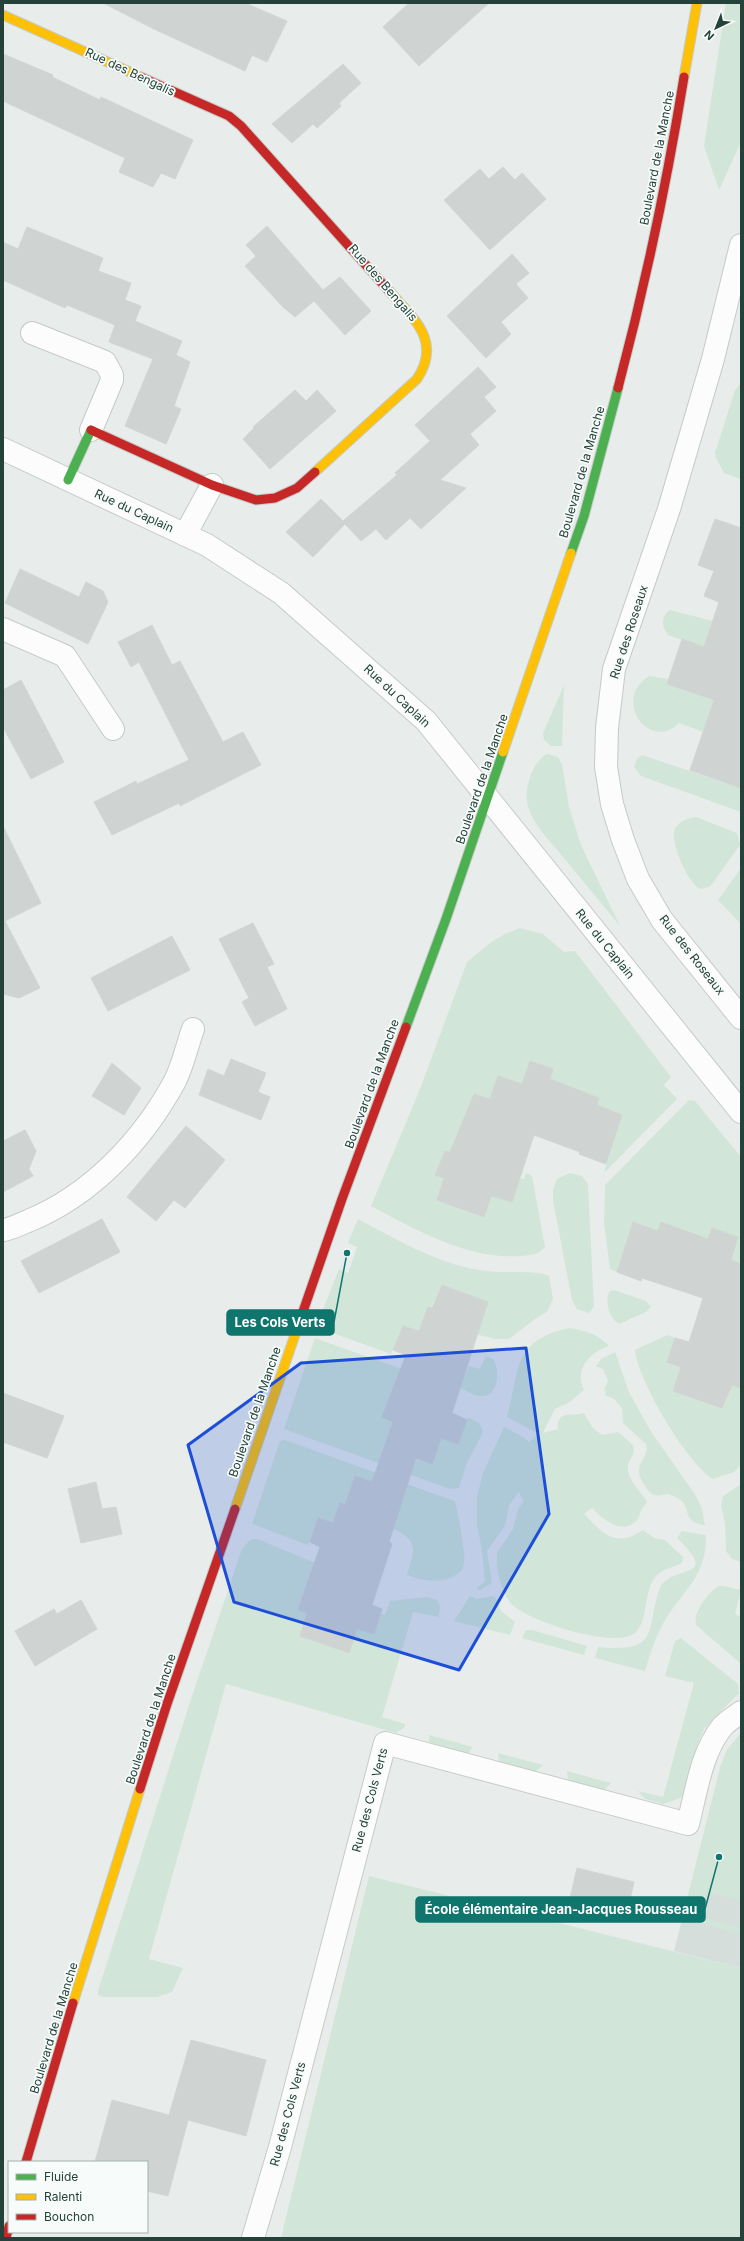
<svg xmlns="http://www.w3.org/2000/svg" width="744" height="2241" font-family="Inter,sans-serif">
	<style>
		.built { fill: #d6dedb }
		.green { fill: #d1e6d8 }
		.building { fill: #cfd4d2; stroke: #d1d6d4 }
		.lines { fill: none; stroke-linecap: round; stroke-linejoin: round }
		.street-casing { stroke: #c5cac8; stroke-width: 24 }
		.fast-casing { stroke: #c3cbc8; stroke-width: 11 }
		.slow-casing { stroke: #c3cbc8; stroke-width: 11 }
		.jam-casing { stroke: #c3cbc8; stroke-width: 11 }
		.street { stroke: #fcfcfc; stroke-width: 22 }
		.fast { stroke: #4caf50; stroke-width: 9 }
		.slow { stroke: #ffc107; stroke-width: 9 }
		.jam { stroke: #c62828; stroke-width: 9 }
		.marked { fill: #1d4ed8; fill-opacity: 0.2; stroke: #1d4ed8; stroke-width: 3; stroke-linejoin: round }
		.labels { text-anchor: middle; stroke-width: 3.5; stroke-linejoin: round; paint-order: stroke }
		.street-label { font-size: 12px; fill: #24423a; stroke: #f7fbf9 }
		.leader { fill: none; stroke: #0f766e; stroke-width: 1.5 }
		.callout-dot { fill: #0f766e; stroke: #f7fbf9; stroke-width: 1.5 }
		.callout { fill: #0f766e; stroke: #0f766e; stroke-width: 1.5 }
		.callout-label { font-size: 13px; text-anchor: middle; font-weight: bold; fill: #fff }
	</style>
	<rect width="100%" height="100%" fill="#e8edeb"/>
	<path class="built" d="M741 1733V1968L674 1951 721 1765 727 1750Z"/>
	<path class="green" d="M726 3H741V142L719 190 704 146Z
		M741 383V479L724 473 716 458 715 453 735 390Z
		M670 610 713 621 704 647 668 635C661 627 661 616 670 610Z
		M649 676 669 679 667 684 722 703 712 729 705 727 703 732 679 723C650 753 611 700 649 676Z
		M564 685 562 746H551L544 740 543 733Z
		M547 754 558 757 562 764 569 807 581 845 620 926C601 903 582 880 563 857 551 842 533 825 528 806 523 790 532 762 547 754Z
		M642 755 741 788V812L641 776 634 767 637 759Z
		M696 817 737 833 740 845 712 884 709 887 701 889C688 885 672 845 674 832 676 822 688 818 696 817Z
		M741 868V924L718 900Z
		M520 928 543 934 564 952 575 951 671 1077 664 1085 677 1099 604 1173 622 1115 597 1105 599 1098 576 1089 548 1086 553 1069 530 1061 522 1084 490 1099 474 1094 450 1152 445 1151 435 1175 444 1178 437 1200 483 1217 491 1196 511 1202 520 1178 524 1179 526 1173 532 1176 545 1247C538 1255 531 1255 521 1256 468 1260 416 1230 371 1206L420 1089 467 962 491 942 505 934Z
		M689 1100 695 1101 741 1157V1264L731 1260 738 1237 712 1228 706 1246 686 1231 661 1223 658 1231 634 1223 617 1272 610 1269 604 1223 605 1185Z
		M570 1173 582 1176 588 1184 594 1307 589 1313 577 1309 572 1300 553 1201V1189L557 1179Z
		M358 1219C396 1239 436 1263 479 1270 501 1274 522 1270 544 1274L549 1276 553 1299 547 1312 535 1319 509 1339H495L475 1334 488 1302 442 1285 419 1331 403 1326 391 1354 316 1327 339 1269 348 1273 357 1247 348 1243Z
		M614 1290 646 1301 651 1307 646 1312 619 1324C609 1319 604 1300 610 1291Z
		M569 1328C584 1330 599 1334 609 1346 594 1351 579 1363 581 1381 582 1385 583 1387 584 1390L568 1403 555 1409 543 1433 558 1429C556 1409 574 1417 584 1413L593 1428 602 1435 618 1432 633 1445C636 1454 630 1457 628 1466 626 1478 641 1492 647 1501 646 1505 644 1506 642 1509 639 1513 640 1517 637 1520 622 1536 604 1520 592 1508L584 1514C595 1525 608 1542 626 1538 632 1537 637 1533 643 1530L654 1538 665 1540 683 1557 682 1563C674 1567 663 1569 657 1575 642 1589 650 1625 632 1635 611 1647 524 1621 510 1602 500 1589 496 1569 497 1553L513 1529 519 1507 524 1502 519 1492 509 1505 505 1526 487 1551 492 1583 480 1590 476 1589 485 1581 482 1550 477 1524V1497L483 1473 504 1427 523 1437 529 1442 539 1434 507 1417C520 1373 511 1340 569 1328Z
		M667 1335 675 1338 667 1362 681 1367 722 1408 732 1385 739 1387 741 1382V1465L734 1472 713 1479C686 1462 638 1381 635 1350Z
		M315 1338 407 1371 392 1392 382 1417 393 1422 384 1448 431 1464 441 1438 458 1444 468 1417 480 1424 483 1432 466 1465 459 1488 450 1489 284 1429Z
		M615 1352 629 1392 650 1430 696 1496 702 1509 705 1525C681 1523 692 1507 679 1499 665 1490 665 1497 655 1495 649 1494 640 1480 639 1473 637 1462 650 1456 646 1444L623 1423 622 1408 614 1399 605 1395 606 1392 604 1390 608 1381 603 1369 596 1366 601 1359Z
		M486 1356 493 1359C501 1370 498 1396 482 1396 474 1396 467 1391 460 1388L469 1366 480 1369Z
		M285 1440 454 1501C457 1503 464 1548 464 1554 465 1560 464 1565 462 1570 446 1585 426 1582 407 1575 415 1550 419 1539 391 1528L404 1494 355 1476 345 1505 340 1504 333 1523 318 1518 308 1545 252 1524 280 1441Z
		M741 1484V1562L732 1559 726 1551 725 1523 721 1506 723 1496Z
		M682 1531 706 1535C707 1574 686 1588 667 1617 656 1634 651 1652 645 1671L595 1658 598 1647C663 1653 644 1630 661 1585 677 1565 720 1579 677 1538Z
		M251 1539H257L318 1564 307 1584 298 1610 307 1613 300 1636 349 1653 357 1629 374 1634 381 1614 385 1615 390 1601 427 1597 437 1600 440 1606 439 1617 413 1612 382 1717 405 1724V1727L396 1733 226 1684 149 1959 183 1968 172 1992 157 1997H103L98 1995V1991L191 1699 242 1549Z
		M719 1586H724L741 1590 735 1614 741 1617V1664L696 1625C693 1612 708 1592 719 1586Z
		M470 1596 477 1599 493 1596 497 1600 501 1611 515 1622 510 1635 454 1621Z
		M526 1630H532L587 1646 584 1655 522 1638Z
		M681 1638 738 1684 739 1693 704 1729 696 1748 688 1786 683 1797 663 1804 645 1799 638 1791 663 1797 694 1683 665 1676 675 1641Z
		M741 1733V1900L706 1892 700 1917 741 1928V1934L682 1919 721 1765 727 1750Z
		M429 1735 473 1747 467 1755 429 1742Z
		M498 1753 543 1765 534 1773 502 1765 499 1761Z
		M567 1771 611 1783 604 1790 572 1783 568 1779Z
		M369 1876 741 1968V2238H281Z"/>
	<path class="building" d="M103 3H245L287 21 267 62 252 55 245 71 154 29Z
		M409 3H489L419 66 383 27Z
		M3 54 53 75 52 77 100 100 101 97 193 140 175 179 161 173 153 187 119 172 125 158 3 101Z
		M343 64 361 83 339 103 341 106 317 128 313 124 292 143 272 124Z
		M503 167 515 180 522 173 546 199 490 250 444 200 480 169 489 179Z
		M267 226 323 290 340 277 371 311 345 335 314 301 295 317 283 307 245 266 256 256 246 245Z
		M27 227 103 258 98 271 131 283 125 300 141 306 135 321 182 341 176 355 190 362 174 406 181 409 166 444 125 426 153 359 109 342 115 325 67 305 65 308 3 280V242L18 249Z
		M512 254 529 273 516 284 528 298 501 322 511 334 486 358 447 316Z
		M478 367 496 387 484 397 496 411 470 434 479 445 440 480 466 488 421 529 410 518 386 540 376 529 361 541 345 524 313 557 286 532 321 499 343 521 397 475 395 473 430 441 415 425Z
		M295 390 306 401 317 390 336 411 270 469 243 439 254 428 253 427Z
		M715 519 741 528V788L690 770 714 700 667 684 682 639 704 647 719 602 704 596 714 571 698 565Z
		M20 569 79 597 86 582 103 591 108 602 88 644 5 603Z
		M152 625 172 665 180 661 223 742 243 732 261 765 180 806 179 803 112 835 94 802 136 781 137 784 189 760 139 662 131 667 118 642Z
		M21 680 64 762 31 779 3 727V690Z
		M3 826 41 903 5 921 40 988 19 998 3 994Z
		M253 923 274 964 267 967 287 1009 255 1026 242 1002 249 998 219 939Z
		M172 936 190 970 108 1011 91 978Z
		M231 1059 266 1073 258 1092 270 1097 261 1120 199 1095 208 1069 224 1076Z
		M530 1061 553 1069 550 1079 599 1098 597 1105 622 1115 606 1164 579 1154 580 1152 534 1135 512 1202 491 1196 484 1217 437 1200 444 1178 435 1175 445 1151 450 1152 474 1094 490 1099 498 1076 522 1084Z
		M112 1063 141 1088 124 1115 92 1096Z
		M186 1126 225 1160 185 1208 174 1200 156 1221 127 1197Z
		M25 1130 36 1151 29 1169 33 1176 3 1192V1141Z
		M102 1219 120 1252 39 1293 21 1261Z
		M633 1222 658 1231 661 1222 708 1239 712 1228 738 1237 731 1260 741 1264V1388L732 1385 722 1408 673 1391 681 1367 667 1362 675 1338 689 1342 703 1298 642 1278 641 1281 617 1272Z
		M442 1285 488 1302 452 1413 467 1420 458 1444 441 1438 432 1464 416 1458 389 1542 392 1544 372 1605 382 1609 374 1634 357 1629 349 1653 300 1636 307 1613 298 1610 320 1547 310 1542 318 1518 333 1523 340 1503 345 1505 355 1476 372 1482 393 1422 382 1417 406 1355 393 1350 403 1326 419 1331 428 1307 432 1308Z
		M3 1393 64 1416 47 1458 3 1442Z
		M96 1482 102 1509 116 1507 122 1534 81 1543 68 1489Z
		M81 1600 97 1629 35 1666 15 1631 54 1609 57 1614Z
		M577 1868 634 1882 625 1921 568 1907Z
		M191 2040 266 2060 246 2136 188 2120 168 2196 147 2191V2162H95L112 2100 169 2115Z"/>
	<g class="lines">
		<defs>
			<path id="street" d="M741 245 713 359 669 509 614 669 607 728 606 767 612 804 623 840 638 879 662 920 741 1018
				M32 333 105 362 112 375V380L91 430
				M3 449 207 545 281 593 426 721 741 1112
				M185 535 212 485
				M3 629 65 656 113 729
				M3 1230C12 1229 20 1224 28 1221 92 1195 143 1140 175 1081 183 1065 187 1046 193 1029
				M253 2238 280 2147 385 1743 688 1824C696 1793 701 1753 722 1727 727 1721 735 1717 741 1712"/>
			<path id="fast" d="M68 480 91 430
				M571 553 584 516 618 388
				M406 1027 446 919 503 752"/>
			<path id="slow" d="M3 15 141 77
				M684 77 697 3
				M315 472 417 379C442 341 414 319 390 292
				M503 752 571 553
				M235 1509 298 1326
				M73 2003 140 1789"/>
			<path id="jam" d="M141 77 229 116 241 126 390 292
				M618 388C645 286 667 182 684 77
				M91 430 212 485 256 500 275 498 297 488 315 472
				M298 1326 342 1199 406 1027
				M140 1789 167 1704 235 1509
				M26 2162 73 2003
				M6 2238 9 2226"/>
		</defs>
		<use href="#street" class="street-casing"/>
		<use href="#fast" class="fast-casing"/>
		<use href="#slow" class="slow-casing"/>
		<use href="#jam" class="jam-casing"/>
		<use href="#street" class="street"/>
		<use href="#fast" class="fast"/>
		<use href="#slow" class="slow"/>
		<use href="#jam" class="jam"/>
	</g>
	<path class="marked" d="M526 1348 549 1514 459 1670 234 1602 188 1445 301 1363Z"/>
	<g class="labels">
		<g class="street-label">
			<text transform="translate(130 72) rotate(25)" y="4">Rue des Bengalis</text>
			<text transform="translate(657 158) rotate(-79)" y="4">Boulevard de la Manche</text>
			<text transform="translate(383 283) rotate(49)" y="4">Rue des Bengalis</text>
			<text transform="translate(582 472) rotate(-74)" y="4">Boulevard de la Manche</text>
			<text transform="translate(134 511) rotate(25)" y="4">Rue du Caplain</text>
			<text transform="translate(629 632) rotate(-72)" y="4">Rue des Roseaux</text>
			<text transform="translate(397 696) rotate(43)" y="4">Rue du Caplain</text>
			<text transform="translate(482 779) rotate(-71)" y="4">Boulevard de la Manche</text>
			<text transform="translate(605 944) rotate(51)" y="4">Rue du Caplain</text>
			<text transform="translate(692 955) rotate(52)" y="4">Rue des Roseaux</text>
			<text transform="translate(372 1084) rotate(-70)" y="4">Boulevard de la Manche</text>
			<text transform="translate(255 1412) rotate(-71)" y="4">Boulevard de la Manche</text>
			<text transform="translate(151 1719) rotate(-72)" y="4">Boulevard de la Manche</text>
			<text transform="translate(370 1800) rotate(-75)" y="4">Rue des Cols Verts</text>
			<text transform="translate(54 2028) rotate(-73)" y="4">Boulevard de la Manche</text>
			<text transform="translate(288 2114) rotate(-75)" y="4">Rue des Cols Verts</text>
		</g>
	</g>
	<path class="leader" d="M347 1253L334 1322M719 1857L705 1909"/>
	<g class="callout-dot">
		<circle cx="347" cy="1253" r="4"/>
		<circle cx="719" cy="1857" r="4"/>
	</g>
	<g class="callout">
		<rect x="227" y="1310" width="107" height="25" rx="4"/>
		<rect x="416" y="1897" width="289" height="25" rx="4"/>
	</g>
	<g class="callout-label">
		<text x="280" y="1327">Les Cols Verts</text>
		<text x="561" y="1914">École élémentaire Jean-Jacques Rousseau</text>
	</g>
	<rect width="744" height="2241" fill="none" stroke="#24423a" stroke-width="8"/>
	<rect x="8" y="2161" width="140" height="72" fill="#f7fbf9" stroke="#a3b1ad"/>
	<rect x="16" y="2174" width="20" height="6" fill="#4caf50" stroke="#a3b1ad"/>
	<text x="44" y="2181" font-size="12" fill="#24423a">Fluide</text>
	<rect x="16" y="2194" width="20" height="6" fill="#ffc107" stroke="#a3b1ad"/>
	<text x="44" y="2201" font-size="12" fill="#24423a">Ralenti</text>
	<rect x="16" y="2214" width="20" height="6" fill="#c62828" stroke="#a3b1ad"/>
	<text x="44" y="2221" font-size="12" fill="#24423a">Bouchon</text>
	<g transform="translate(716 28) rotate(223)" stroke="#f7fbf9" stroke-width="3" paint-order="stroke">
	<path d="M0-3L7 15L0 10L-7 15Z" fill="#24423a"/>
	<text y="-6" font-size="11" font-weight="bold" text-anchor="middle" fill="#24423a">N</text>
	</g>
</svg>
